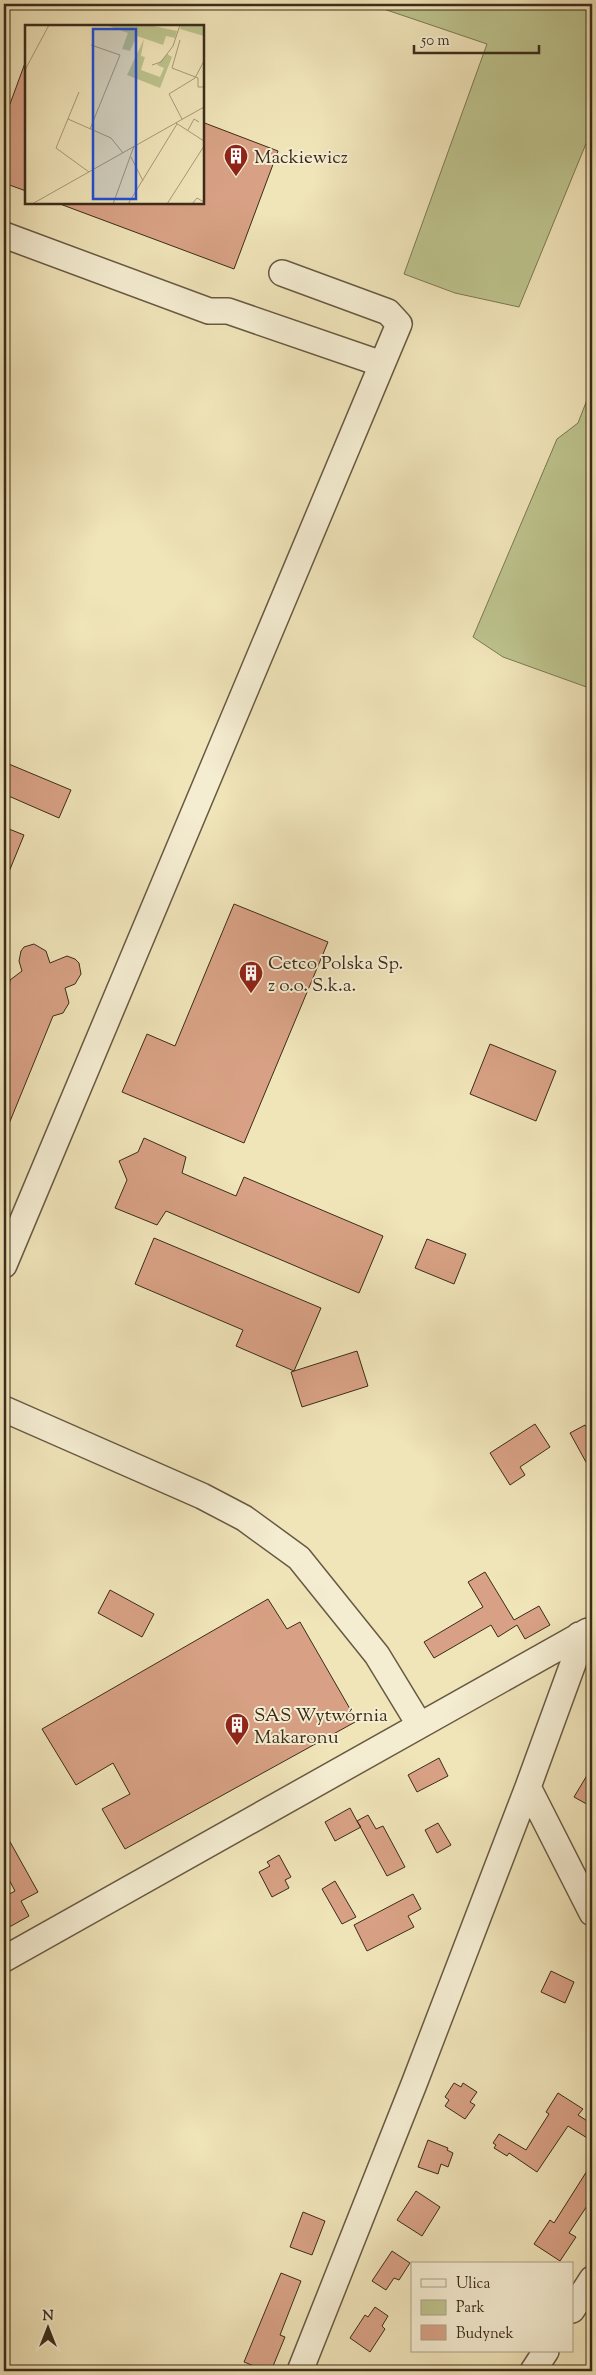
<svg xmlns="http://www.w3.org/2000/svg" width="596" height="2375" font-family="'Sorts Mill Goudy',serif">
	<style>
		.green { fill: #bdc38d; stroke: #7c7854 }
		.building { fill: #d8a185; stroke: #3b2c1a }
		.lines { fill: none; stroke-linecap: round; stroke-linejoin: round }
		.minor-casing { stroke: #685a42; stroke-width: 28 }
		.minor { stroke: #f5edd2; stroke-width: 25 }
		.labels { text-anchor: middle; stroke-width: 4; stroke-linejoin: round; paint-order: stroke }
		.poi-label { font-size: 19px; fill: #3b2c1a; stroke: #f5edd2; text-anchor: start }
		.inset-road { fill: none; stroke: #a89a79; stroke-width: 1 }
		.view { fill: #1d4ed8; fill-opacity: 0.15; stroke: #1d4ed8; stroke-width: 2.5 }
		.inset-edge { fill: none; stroke: #3b2c1a; stroke-width: 2.5 }
	</style>
	<rect width="100%" height="100%" fill="#f0e4b9"/>
	<filter id="stains"><feTurbulence type="fractalNoise" baseFrequency=".004" numOctaves="4"/><feColorMatrix values="0 0 0 0 .2 0 0 0 0 .09 0 0 0 0 .02 0 0 0 .5 -.17"/></filter>
	<radialGradient id="worn" r=".72"><stop offset=".6" stop-color="#630" stop-opacity="0"/><stop offset="1" stop-color="#630" stop-opacity=".3"/></radialGradient>
	<path class="green" d="M369 4H592V129L519 307 455 293 404 274 487 44Z
		M592 387V689L503 657 473 637 557 439 578 423Z"/>
	<path class="building" d="M25 63H26V191L4 183V102L10 104Z
		M202 122 278 151 234 269 60 204 202 202Z
		M4 762 71 790 59 818 4 794Z
		M4 827 24 835 4 884Z
		M234 904 328 942 244 1143 122 1092 147 1034 175 1046Z
		M34 944 46 951 50 963 67 956 75 959 79 963 81 974 75 984 65 988 69 1003 63 1013 53 1016 4 1136V1009L7 1010 10 980 22 971 19 961 21 951 24 947Z
		M490 1044 556 1071 536 1121 470 1094Z
		M144 1138 186 1157 182 1173 236 1196 244 1177 383 1236 359 1293 166 1211 157 1225 115 1208 127 1180 119 1161 138 1152Z
		M154 1238 321 1308 294 1371 236 1346 243 1330 135 1284Z
		M427 1239 466 1254 454 1284 415 1268Z
		M357 1351 368 1386 302 1407 291 1372Z
		M535 1424 550 1447 520 1467 525 1475 510 1485 490 1453Z
		M585 1425 592 1437V1473L570 1433Z
		M485 1572 514 1620 539 1606 550 1625 525 1639 517 1625 498 1637 491 1625 434 1658 424 1642 483 1607 468 1582Z
		M110 1590 154 1614 142 1637 98 1613Z
		M268 1599 287 1629 300 1622 357 1721 125 1849 102 1809 130 1794 113 1763 76 1785 42 1729Z
		M439 1758 448 1776 417 1792 408 1775Z
		M592 1767V1807L574 1797Z
		M350 1808 357 1821 368 1815 376 1829 383 1826 405 1867 387 1876 357 1821 361 1827 335 1841 325 1822Z
		M438 1823 451 1845 437 1853 425 1830Z
		M4 1831 38 1892 21 1901 29 1916 4 1930V1897L15 1891 4 1870Z
		M279 1855 291 1877 285 1880 289 1888 272 1897 259 1872 270 1866 267 1862Z
		M335 1881 356 1917 342 1924 322 1889Z
		M413 1894 421 1909 408 1916 414 1927 367 1951 354 1925Z
		M551 1971 574 1982 565 2003 541 1992Z
		M454 2083 461 2087 463 2083 477 2092 470 2102 475 2105 465 2119 445 2106 449 2100 445 2097Z
		M558 2093 583 2109 578 2115 592 2124V2141L568 2126 537 2172 509 2153 507 2156 494 2148 496 2145 493 2143 499 2134 526 2150 549 2114 546 2112Z
		M428 2140 448 2148 447 2150 453 2153 448 2167 441 2164 438 2174 418 2167Z
		M592 2163V2209L587 2206 569 2233 576 2237 560 2261 534 2244 550 2220 554 2223Z
		M416 2191 440 2207 422 2236 397 2220Z
		M303 2212 325 2221 312 2255 290 2247Z
		M392 2251 410 2263 399 2280 394 2278 386 2290 372 2281Z
		M281 2273 301 2281 280 2335 285 2337 271 2371H267L244 2362Z
		M375 2307 388 2316 382 2326 385 2329 370 2352 350 2338 365 2315 368 2317Z"/>
	<g class="lines">
		<defs>
			<path id="minor" d="M4 235 209 311H228L382 364
				M4 1265 399 324 388 312 282 273
				M4 1409 202 1496 244 1518 299 1558 377 1655 419 1724
				M528 1787 592 1913
				M4 1959 588 1631
				M572 2310 592 2279
				M300 2371 414 2084 528 1787 574 1661 579 1635
				M533 2371 546 2351"/>
		</defs>
		<use href="#minor" class="minor-casing"/>
		<use href="#minor" class="minor"/>
	</g>
	<defs>
		<symbol id="building-pin" viewBox="-11 -11 22 30"><path d="M0 17L-7.5 6A9.5 9.5 0 1 1 7.5 6Z" fill="#8f2418" stroke="#f5edd2"/><path d="M-4-6H4V6H1V3H-1V6H-4ZM-2.5-4.3h1.7v1.8h-1.7ZM.8-4.3h1.7v1.8H.8ZM-2.5-1h1.7V.8h-1.7ZM.8-1h1.7V.8H.8Z" fill="#fff"/></symbol>
	</defs>
	<g fill-rule="evenodd">
		<use href="#building-pin" x="222" y="142" width="28" height="38"/>
		<use href="#building-pin" x="237" y="959" width="28" height="38"/>
		<use href="#building-pin" x="223" y="1711" width="28" height="38"/>
	</g>
	<g class="labels">
		<g class="poi-label">
			<text x="254" y="163">Mackiewicz</text>
			<text x="268" y="969">Cetco Polska Sp.<tspan x="268" dy="22">z o.o. S.k.a.</tspan></text>
			<text x="254" y="1721">SAS Wytwórnia<tspan x="254" dy="22">Makaronu</tspan></text>
		</g>
	</g>
	<g transform="translate(25 25)">
		<rect width="179" height="179" fill="#f0e4b9"/>
		<path d="M81 0H124L152 6 150 13 141 11 138 20 112 11 105 26 97 24 103 8ZM156 0H179V11L155 4ZM119 14 116 31 120 32 116 45 135 52 139 43 132 40 142 29 147 32 135 63 102 50Z" fill="#bdc38d"/>
		<path class="inset-road" d="M155 15 147 43 173 53V62H179M66 20 95 30M127 40 136 37 148 21 155 0M0 45 24 0M54 67 31 123 64 147M43 94 86 113 98 128M157 94 144 69 170 53 179 36M151 98 179 116M65 104 95 30M163 105 169 94 174 97M106 132 118 156M7 179 179 82M88 179 109 121M103 179 152 99M142 179 179 121M167 179 172 173 179 177"/>
		<path class="view" d="M68 4H111V174H68Z"/>
		<rect width="179" height="179" class="inset-edge"/>
	</g>
	<rect width="596" height="2375" fill="none" stroke="#f0e4b9" stroke-width="20"/>
	<rect x="5" y="5" width="586" height="2365" fill="none" stroke="#3b2c1a" stroke-width="2.5"/>
	<rect x="10" y="10" width="576" height="2355" fill="none" stroke="#3b2c1a"/>
	<rect x="411" y="2262" width="162" height="90" fill="#f5edd2" stroke="#aba088"/>
	<rect x="421" y="2279" width="25" height="8" fill="#f5edd2" stroke="#aba088"/>
	<text x="456" y="2288" font-size="15" fill="#3b2c1a">Ulica</text>
	<rect x="421" y="2300" width="25" height="15" fill="#bdc38d" stroke="#aba088"/>
	<text x="456" y="2312" font-size="15" fill="#3b2c1a">Park</text>
	<rect x="421" y="2325" width="25" height="15" fill="#d8a185" stroke="#aba088"/>
	<text x="456" y="2338" font-size="15" fill="#3b2c1a">Budynek</text>
	<g transform="translate(48 2328)" stroke="#f5edd2" stroke-width="4" paint-order="stroke">
	<path d="M0-4L9 19L0 12L-9 19Z" fill="#3b2c1a"/>
	<text y="-8" font-size="14" font-weight="bold" text-anchor="middle" fill="#3b2c1a">N</text>
	</g>
	<path d="M414 45v8h125v-8" fill="none" stroke="#3b2c1a" stroke-width="2.5"/>
	<text x="421" y="45" font-size="15" fill="#3b2c1a" stroke="#f5edd2" stroke-width="4" paint-order="stroke">50 m</text>
	<rect width="100%" height="100%" filter="url(#stains)"/>
	<rect width="100%" height="100%" fill="url(#worn)"/>
</svg>
